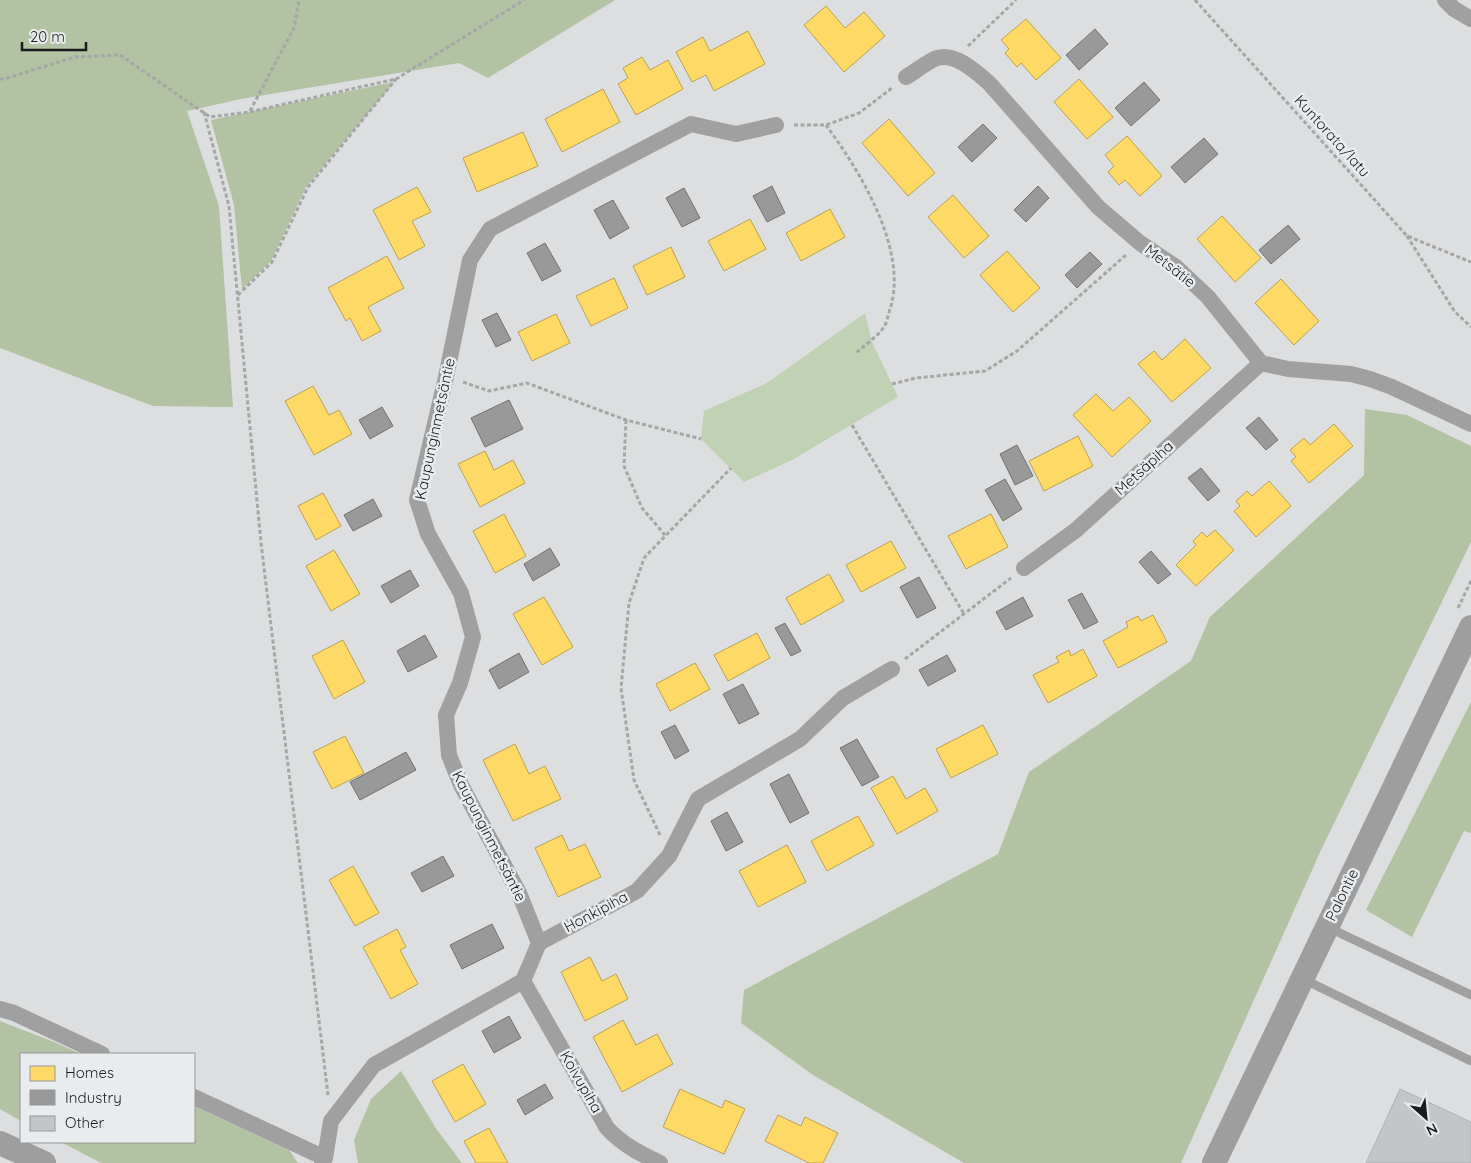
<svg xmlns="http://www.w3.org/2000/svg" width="1471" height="1163" font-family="Quicksand,sans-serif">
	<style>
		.green { fill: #c1d1b3 }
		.forest { fill: #b2c2a3 }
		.homes { fill: #ffd966; stroke: #baa050 }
		.industry { fill: #999; stroke: #737374 }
		.building { fill: #c4c5c6; stroke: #b0b1b2 }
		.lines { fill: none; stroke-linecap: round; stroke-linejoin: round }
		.path { stroke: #a5a6a6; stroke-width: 3; stroke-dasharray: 4 2.5; stroke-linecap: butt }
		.lane { stroke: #9fa09f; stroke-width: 9 }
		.street { stroke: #9fa09f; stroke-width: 16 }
		.secondary { stroke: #9e9e9f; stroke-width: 24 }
		.labels { text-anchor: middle; stroke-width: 5; stroke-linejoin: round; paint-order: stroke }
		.street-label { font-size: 15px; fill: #1a1b1c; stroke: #e9ecee }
	</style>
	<rect width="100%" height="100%" fill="#dddee0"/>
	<path class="green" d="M865 313 872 342 898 397 792 460 744 482 701 439 704 411 767 383Z"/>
	<path class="forest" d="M0 0H615L488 78 459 63 241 99 187 111 219 206 233 407 153 406 0 348Z
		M394 82 306 187 271 261 242 289 234 205 211 120Z
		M1365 409 1407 415 1471 446V542L1321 850 1181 1163H964L813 1075 741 1023 744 990 998 854 1029 772 1191 661 1210 617 1364 475Z
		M1471 702V833L1464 831 1412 937 1366 910Z
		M0 1021 54 1042 81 1054H21V1121L0 1109Z
		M401 1071 437 1130 462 1163H358L354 1140 371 1099Z
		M194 1106 289 1150 298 1163H101L61 1142H194Z"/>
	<path class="homes" d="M826 6 845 28 864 12 885 36 844 72 804 25Z
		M1026 19 1061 58 1036 80 1021 63 1017 67 1005 53 1009 49 1001 40Z
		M748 31 765 64 714 91 706 75 692 82 676 52 703 37 710 51Z
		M642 57 650 70 668 60 683 89 636 115 618 84 628 78 623 68Z
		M1079 79 1113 117 1087 139 1054 102Z
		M603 89 620 122 562 152 545 119Z
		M889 119 935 173 908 196 862 143Z
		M523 132 538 166 477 192 463 158Z
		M1127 136 1162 176 1140 196 1125 180 1119 185 1108 172 1114 166 1105 155Z
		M417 187 431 212 412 221 425 246 399 260 373 210Z
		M953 195 989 236 964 258 928 217Z
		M830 209 845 237 801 261 786 233Z
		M1222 216 1261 258 1235 282 1197 239Z
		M750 219 766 249 724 271 708 241Z
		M671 247 685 277 647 295 633 266Z
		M1007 251 1040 288 1013 312 980 275Z
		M387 256 404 288 368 307 381 331 362 341 350 318 346 321 328 288Z
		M614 278 628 308 591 326 576 296Z
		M1281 279 1319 321 1294 345 1255 303Z
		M556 314 570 343 532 361 518 332Z
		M1185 339 1211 368 1172 402 1138 364 1154 351 1162 360Z
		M313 386 329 415 339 410 352 434 314 455 285 401Z
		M1096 394 1113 411 1129 397 1151 421 1112 457 1073 415Z
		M1334 424 1353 446 1309 483 1291 461 1296 457 1290 450 1304 438 1310 445Z
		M1078 436 1093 466 1044 491 1029 461Z
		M485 451 494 470 513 460 525 483 480 507 458 464Z
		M1269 481 1291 506 1256 537 1234 511 1240 506 1236 501 1247 491 1252 496Z
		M323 493 341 526 316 540 298 506Z
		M504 514 526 556 495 573 473 531Z
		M991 514 1008 547 966 569 948 536Z
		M1215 530 1234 550 1196 586 1176 565 1196 545 1193 541 1202 532 1207 537Z
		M891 541 906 568 861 592 846 565Z
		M334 550 360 594 331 611 306 566Z
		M829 574 844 601 801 625 786 598Z
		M544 597 573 647 542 665 513 614Z
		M1153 615 1167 642 1118 668 1103 641 1128 627 1126 622 1138 616 1141 621Z
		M757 633 770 658 728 681 714 655Z
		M343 640 365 682 334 699 312 656Z
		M1083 649 1097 676 1048 703 1033 675 1059 662 1056 657 1069 650 1071 656Z
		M695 663 710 689 670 711 656 684Z
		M983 725 998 754 951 778 936 749Z
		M345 736 364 773 332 789 313 752Z
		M515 744 529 774 545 766 561 799 513 821 483 760Z
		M893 776 906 799 925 788 938 811 897 834 871 788Z
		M858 816 874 845 827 871 811 841Z
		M562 835 569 851 585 844 601 877 558 897 535 848Z
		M787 845 806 882 758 907 739 871Z
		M353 866 379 913 355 926 329 880Z
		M397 929 406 947 400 950 418 984 391 999 363 947Z
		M590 957 602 981 616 974 628 999 585 1021 561 972Z
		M623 1020 636 1045 657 1034 673 1064 622 1092 593 1037Z
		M463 1064 486 1104 455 1122 432 1081Z
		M680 1089 722 1108 725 1100 745 1109 724 1154 663 1127Z
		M778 1115 801 1126 805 1117 838 1133 823 1163H809L765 1141Z
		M489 1128 508 1163H476L464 1141Z"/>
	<path class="industry" d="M1095 29 1108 44 1079 70 1066 55Z
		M1144 82 1160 100 1131 126 1115 108Z
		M983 124 997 138 972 162 958 147Z
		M1204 138 1218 154 1185 183 1171 167Z
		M772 186 785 213 767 222 753 196Z
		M1038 186 1049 198 1026 222 1014 210Z
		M684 188 700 218 682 227 666 198Z
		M613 200 629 228 610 239 594 210Z
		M1288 225 1300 239 1271 264 1259 250Z
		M545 243 561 271 542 281 527 253Z
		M1090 252 1102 264 1077 288 1065 275Z
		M497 313 511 340 496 347 482 320Z
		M509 400 523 429 485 447 471 418Z
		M382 407 393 426 370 439 359 420Z
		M1259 417 1278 440 1266 450 1246 428Z
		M1017 445 1033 476 1015 485 1000 454Z
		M1201 468 1220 491 1208 501 1188 478Z
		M1005 479 1022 509 1003 521 985 490Z
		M373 499 382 516 353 531 344 515Z
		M550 548 560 565 533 581 524 564Z
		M1151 551 1171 574 1158 584 1139 562Z
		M410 570 419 586 391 603 381 586Z
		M919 577 936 608 917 618 900 587Z
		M1082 593 1098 622 1084 629 1068 600Z
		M1023 597 1033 616 1006 630 996 612Z
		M785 623 801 651 791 656 775 628Z
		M425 635 437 657 408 672 397 651Z
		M519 653 529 672 499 689 489 670Z
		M947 655 956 671 928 686 919 670Z
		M743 684 759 714 739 724 723 694Z
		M675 725 689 751 675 759 661 732Z
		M857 739 879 777 862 786 840 748Z
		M406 752 416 770 360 800 350 782Z
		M789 774 809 813 790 823 770 784Z
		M727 812 743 842 726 851 711 821Z
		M443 856 454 876 422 892 411 873Z
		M492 924 504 948 462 969 450 945Z
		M509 1016 521 1038 494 1053 482 1031Z
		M545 1084 553 1098 525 1115 517 1100Z"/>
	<path class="building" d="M1400 1089 1471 1122V1163H1366Z"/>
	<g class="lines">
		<path class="path" d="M1195 0 1407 236 1471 262
			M968 46 1016 0
			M0 79H4L75 57 120 55 210 117 249 112 396 79 524 0
			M250 111 294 28 299 0
			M204 112 229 206 261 543 328 1095
			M794 125H826L859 113 892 88
			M826 125C860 171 909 251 890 309 888 315 887 322 884 327 877 337 865 345 856 353
			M1407 236 1455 312 1471 327
			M238 295 272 262 308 187 396 79
			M463 382 489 391 527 383 626 420 701 439
			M892 384 916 378 985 371 1017 351 1126 255
			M626 420 624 466 642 508 665 535
			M852 425 964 614
			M1458 608 1471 581
			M905 659 1011 578
			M660 835 634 780 621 688 629 603 644 558 731 468"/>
		<path class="lane" d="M1327 927 1471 995
			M1303 979 1471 1061"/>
		<path class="street" d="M1445 0 1454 9 1471 19
			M906 77C915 72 928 61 937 58 955 52 976 72 989 83L1098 207 1140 243 1176 267 1208 297 1261 363 1288 369 1351 374 1370 379 1392 387 1471 424
			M1024 568 1076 530 1261 363
			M539 943 519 893 461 785 449 755 446 715 460 683 473 637 461 593 428 534 417 500 446 377 470 260 490 229 691 124 736 134 776 125
			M523 981 607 1128C623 1145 639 1153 660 1163
			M0 1009 14 1013 102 1054
			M194 1097 325 1158
			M322 1163 325 1158 331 1121 374 1065 523 981 539 943 637 891 669 856 698 799 800 739 843 698 892 669"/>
		<path class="secondary" d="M0 1143 44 1163
			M1214 1163 1471 627"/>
	</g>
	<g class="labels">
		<g class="street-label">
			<text transform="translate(1332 136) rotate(48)" y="5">Kuntorata/latu</text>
			<text transform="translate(1170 266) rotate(38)" y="5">Metsätie</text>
			<text transform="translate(435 429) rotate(-78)" y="5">Kaupunginmetsäntie</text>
			<text transform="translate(1144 468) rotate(-42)" y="5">Metsäpiha</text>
			<text transform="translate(489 836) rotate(63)" y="5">Kaupunginmetsäntie</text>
			<text transform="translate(1342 895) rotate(-64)" y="5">Palontie</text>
			<text transform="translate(596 912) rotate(-28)" y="5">Honkipiha</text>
			<text transform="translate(581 1082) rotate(60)" y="5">Koivupiha</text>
		</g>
	</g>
	<rect x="20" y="1053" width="175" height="90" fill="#e9ecee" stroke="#96989a"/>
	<rect x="30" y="1066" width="25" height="15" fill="#ffd966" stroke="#96989a"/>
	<text x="65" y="1078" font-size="15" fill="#1a1b1c">Homes</text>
	<rect x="30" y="1090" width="25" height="15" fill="#999999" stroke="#96989a"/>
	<text x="65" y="1103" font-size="15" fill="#1a1b1c">Industry</text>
	<rect x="30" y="1116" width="25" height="15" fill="#c4c5c6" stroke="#96989a"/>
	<text x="65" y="1128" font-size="15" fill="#1a1b1c">Other</text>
	<g transform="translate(1426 1118) rotate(153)" stroke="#e9ecee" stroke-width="4" paint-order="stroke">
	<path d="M0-4L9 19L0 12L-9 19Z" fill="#1a1b1c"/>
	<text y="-8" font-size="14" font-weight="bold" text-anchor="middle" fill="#1a1b1c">N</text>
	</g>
	<path d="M22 42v8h64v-8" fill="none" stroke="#1a1b1c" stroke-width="2.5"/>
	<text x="30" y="42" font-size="15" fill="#1a1b1c" stroke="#e9ecee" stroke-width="4" paint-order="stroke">20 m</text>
</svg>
